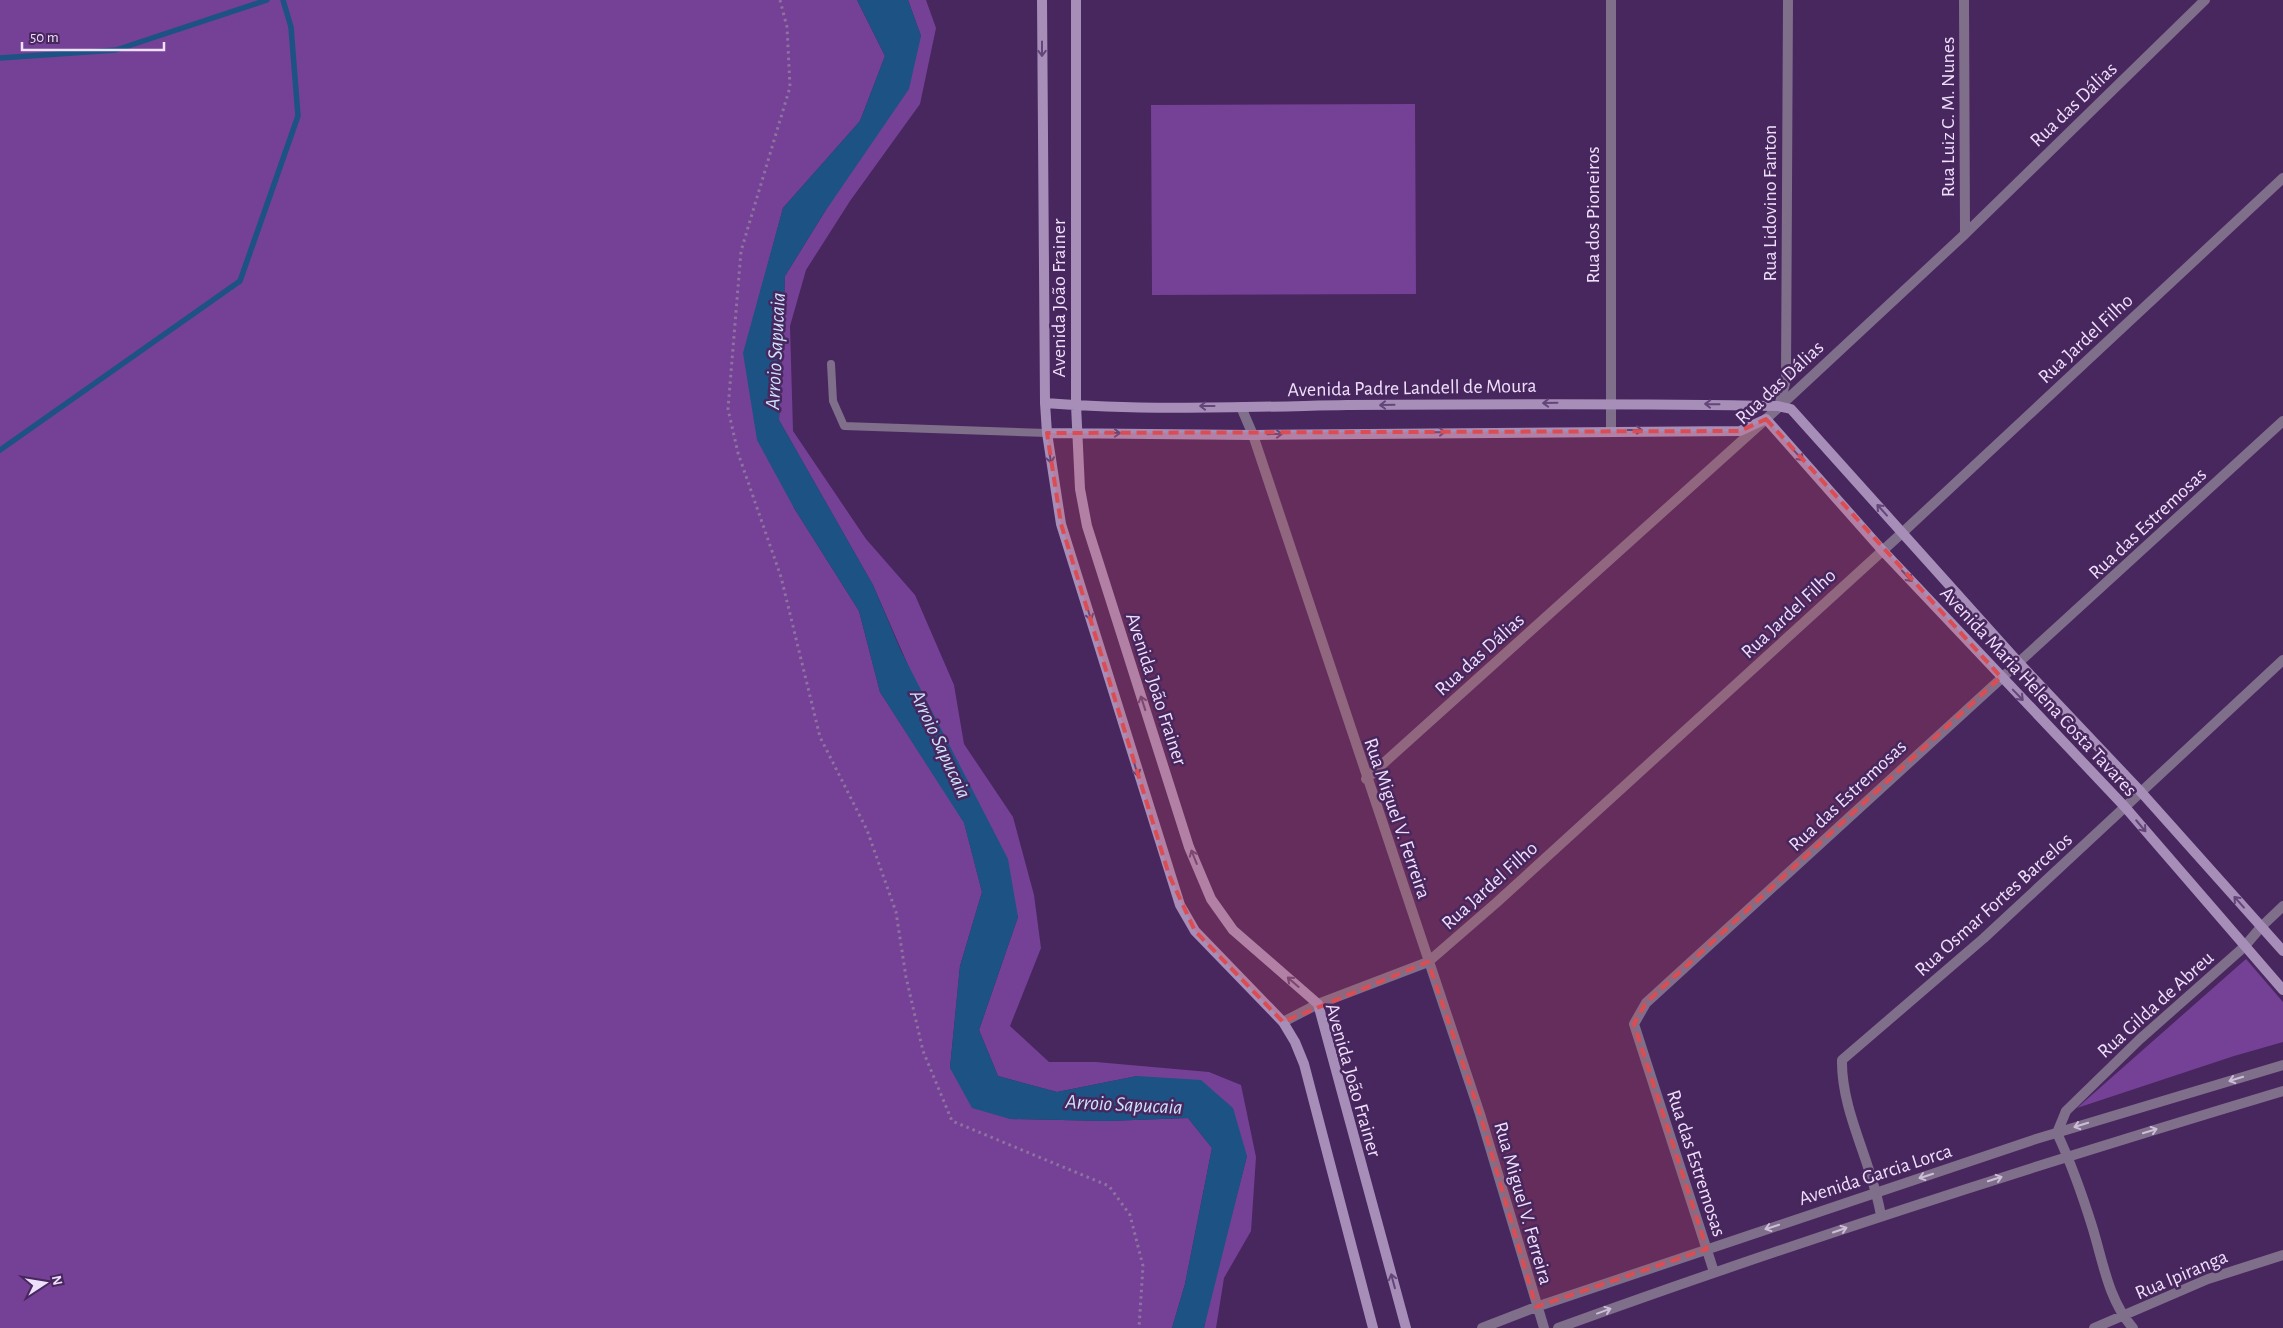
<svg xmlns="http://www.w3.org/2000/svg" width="2283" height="1328" font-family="'Alegreya Sans',sans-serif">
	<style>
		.green { fill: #754196 }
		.water { fill: #1d5284 }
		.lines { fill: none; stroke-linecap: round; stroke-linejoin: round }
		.stream { stroke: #1d5284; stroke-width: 5.5 }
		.path { stroke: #8e739f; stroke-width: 3; stroke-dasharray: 2.5 4; stroke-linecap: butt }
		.lane { stroke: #7f6f8b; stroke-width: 8 }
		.street { stroke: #7f6f8b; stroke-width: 10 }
		.secondary { stroke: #a78eb9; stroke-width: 10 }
		.oneway { stroke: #644579 }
		.oneway2 { stroke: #cdbdd9 }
		.marked { fill: #db4d52; fill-opacity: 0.2; stroke: #db4d52; stroke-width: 4; stroke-dasharray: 10 6; stroke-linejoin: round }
		.labels { text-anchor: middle; stroke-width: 5; stroke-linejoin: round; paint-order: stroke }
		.street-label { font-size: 20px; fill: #eedffa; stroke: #48265e }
		.water-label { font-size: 21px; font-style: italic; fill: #cde3fa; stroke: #48265e }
	</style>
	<rect width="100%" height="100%" fill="#48265e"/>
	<path class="green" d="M0 0H857L885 56 860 121 783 208 744 353 794 508 859 611 880 692 964 822 982 892 960 966 950 1068 1010 1119 1107 1121 1188 1118 1212 1148 1185 1284 1172 1328H0Z
		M908 0H926L936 28 920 104 850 201 806 270 790 326 793 431 866 539 915 595 954 685 964 744 1013 817 1034 895 1041 948 1010 1026 1049 1062H1096L1209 1072 1241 1085 1256 1157 1251 1231 1224 1278 1216 1328H1204L1208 1306 1247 1156 1137 1076 1057 1092 998 1076 979 1030 1018 917 873 585 779 420 785 276 824 213 921 36Z
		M1415 104 1416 294 1152 295 1151 105Z
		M2246 959 2283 1002V1042L2234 1056 2077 1108Z"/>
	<path class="water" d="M857 0H908L921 36 909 89 824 213 785 276 779 420 873 585 901 651 1008 859 1018 917 979 1030 998 1076 1057 1092 1137 1076 1201 1080 1233 1108 1247 1156 1204 1328H1172L1185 1284 1212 1148 1188 1118 1107 1121 1010 1119 972 1108 950 1068 960 966 982 892 964 823 880 692 859 611 794 508 757 440 743 353 783 208 860 121 885 56Z"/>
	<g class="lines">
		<path class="stream" d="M0 58 116 50 267 0
			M0 450 240 281 298 116 291 27 283 0"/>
		<path class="path" d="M780 0 787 27 790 87 741 251 728 409 738 453 781 577 820 737 867 830 896 912 906 977 923 1051 952 1121 1109 1186 1130 1215 1143 1266 1139 1328"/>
		<path class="lane" d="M831 364 833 401 844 426 1047 433"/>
		<path class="street" d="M1611 0V430
			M1964 0 1965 234
			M1779 406 1786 380 1788 0
			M1241 407 1253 435 1480 1114 1544 1328
			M1366 779 1766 419 1965 234 2205 0
			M1283 1022 1318 1004 1428 962 1496 903 1902 533 2283 178
			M1881 1216C1873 1164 1841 1112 1842 1060L1984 938 2283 660
			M1714 1272 1634 1024 1646 1003 2283 421
			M1482 1328 1536 1307 2036 1139 2283 1065
			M1558 1328C1797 1241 2039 1164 2283 1091
			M2094 1328 2208 1279 2283 1255
			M2133 1328C2108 1300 2103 1261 2092 1226 2082 1194 2071 1163 2057 1133L2066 1111 2140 1039 2244 947 2261 927 2283 906"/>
		<path class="secondary" d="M1042 0 1045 403 1047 433 1061 524 1180 905 1195 931 1283 1022 1295 1042 1304 1064 1373 1328
			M1076 0V405L1080 489 1087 526 1189 847 1211 899 1233 930 1318 1004 1406 1328
			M1045 403C1145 411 1247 407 1347 405 1491 404 1635 403 1778 406L1791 409 2020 664 2141 792 2283 951
			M1047 433 1253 435 1740 431 1766 419 1882 550 2125 807 2283 990"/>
	</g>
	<defs><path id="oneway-shaft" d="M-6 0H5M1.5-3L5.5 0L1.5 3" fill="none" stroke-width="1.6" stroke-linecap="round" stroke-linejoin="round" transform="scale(1.25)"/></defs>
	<g class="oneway">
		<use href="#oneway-shaft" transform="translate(1042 49) rotate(90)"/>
		<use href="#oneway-shaft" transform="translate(1550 403) rotate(179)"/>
		<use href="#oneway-shaft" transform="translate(1712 404) rotate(-179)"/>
		<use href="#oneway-shaft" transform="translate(1387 405) rotate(179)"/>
		<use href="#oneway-shaft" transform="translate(1207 406) rotate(-180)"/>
		<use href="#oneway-shaft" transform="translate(1635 430)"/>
		<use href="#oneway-shaft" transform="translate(1438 432) rotate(-1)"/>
		<use href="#oneway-shaft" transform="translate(1113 433) rotate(1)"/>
		<use href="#oneway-shaft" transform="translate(1275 434) rotate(-1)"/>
		<use href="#oneway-shaft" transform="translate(1798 455) rotate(48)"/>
		<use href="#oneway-shaft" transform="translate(1050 456) rotate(81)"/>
		<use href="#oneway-shaft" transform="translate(1882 510) rotate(-132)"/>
		<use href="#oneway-shaft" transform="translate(1907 576) rotate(47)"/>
		<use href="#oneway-shaft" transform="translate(1089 613) rotate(73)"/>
		<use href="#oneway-shaft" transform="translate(2018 695) rotate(46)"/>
		<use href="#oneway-shaft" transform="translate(1143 703) rotate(-108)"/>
		<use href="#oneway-shaft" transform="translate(1136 769) rotate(73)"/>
		<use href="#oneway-shaft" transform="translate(2141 826) rotate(50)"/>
		<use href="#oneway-shaft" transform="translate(1194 857) rotate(-112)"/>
		<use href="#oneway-shaft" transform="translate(2239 902) rotate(-132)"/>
		<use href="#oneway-shaft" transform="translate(1293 982) rotate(-139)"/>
		<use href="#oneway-shaft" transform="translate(1393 1281) rotate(-105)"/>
	</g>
	<g class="oneway2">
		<use href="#oneway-shaft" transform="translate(2236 1079) rotate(163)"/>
		<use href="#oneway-shaft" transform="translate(2081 1125) rotate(163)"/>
		<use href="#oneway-shaft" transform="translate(2150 1131) rotate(-17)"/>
		<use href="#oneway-shaft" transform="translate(1926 1176) rotate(162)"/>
		<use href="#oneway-shaft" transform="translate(1995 1179) rotate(-18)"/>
		<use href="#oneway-shaft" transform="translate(1772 1227) rotate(162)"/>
		<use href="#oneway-shaft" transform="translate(1840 1230) rotate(-19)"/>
		<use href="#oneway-shaft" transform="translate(1604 1311) rotate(-20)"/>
	</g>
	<path class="marked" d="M1766 419 2001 677 1646 1003 1634 1024 1707 1249 1536 1307 1480 1114 1428 962 1283 1022 1195 931 1169 875 1061 524 1047 433 1740 431Z"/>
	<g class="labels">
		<g class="street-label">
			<text transform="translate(2073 104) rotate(-44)" y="7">Rua das Dálias</text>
			<text transform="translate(1947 117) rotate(-90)" y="7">Rua Luiz C. M. Nunes</text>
			<text transform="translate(1769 203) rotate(-90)" y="7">Rua Lidovino Fanton</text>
			<text transform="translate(1592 215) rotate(-90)" y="7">Rua dos Pioneiros</text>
			<text transform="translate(1058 298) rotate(-90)" y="7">Avenida João Frainer</text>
			<text transform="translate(2085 338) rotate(-43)" y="7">Rua Jardel Filho</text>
			<text transform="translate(1779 382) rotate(-43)" y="7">Rua das Dálias</text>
			<text transform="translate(1412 387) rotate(-1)" y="7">Avenida Padre Landell de Moura</text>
			<text transform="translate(2147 523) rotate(-43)" y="7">Rua das Estremosas</text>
			<text transform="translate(1788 613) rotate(-43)" y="7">Rua Jardel Filho</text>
			<text transform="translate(1479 654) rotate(-42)" y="7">Rua das Dálias</text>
			<text transform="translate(1157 689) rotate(72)" y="7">Avenida João Frainer</text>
			<text transform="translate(2039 691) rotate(47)" y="7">Avenida Maria Helena Costa Tavares</text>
			<text transform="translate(1847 795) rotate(-43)" y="7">Rua das Estremosas</text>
			<text transform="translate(1398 818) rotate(71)" y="7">Rua Miguel V. Ferreira</text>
			<text transform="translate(1489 885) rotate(-42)" y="7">Rua Jardel Filho</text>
			<text transform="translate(1993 904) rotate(-42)" y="7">Rua Osmar Fortes Barcelos</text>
			<text transform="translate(2155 1004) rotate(-42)" y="7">Rua Gilda de Abreu</text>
			<text transform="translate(1354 1080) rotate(74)" y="7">Avenida João Frainer</text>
			<text transform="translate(1697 1163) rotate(72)" y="7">Rua das Estremosas</text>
			<text transform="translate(1875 1174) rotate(-18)" y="7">Avenida Garcia Lorca</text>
			<text transform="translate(1524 1203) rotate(74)" y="7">Rua Miguel V. Ferreira</text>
			<text transform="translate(2181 1274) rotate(-23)" y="7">Rua Ipiranga</text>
		</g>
		<g class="water-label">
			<text transform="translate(775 351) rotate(-87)" y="7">Arroio Sapucaia</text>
			<text transform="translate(941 744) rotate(65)" y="7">Arroio Sapucaia</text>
			<text transform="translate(1124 1104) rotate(3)" y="7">Arroio Sapucaia</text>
		</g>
	</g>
	<g transform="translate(45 1283) rotate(78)" stroke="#48265e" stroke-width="4" paint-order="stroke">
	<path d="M0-4L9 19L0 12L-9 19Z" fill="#eedffa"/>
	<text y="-8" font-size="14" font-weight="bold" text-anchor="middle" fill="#eedffa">N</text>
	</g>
	<path d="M22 42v8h142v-8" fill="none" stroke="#eedffa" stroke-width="2.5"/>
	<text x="30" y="42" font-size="15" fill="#eedffa" stroke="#48265e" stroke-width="4" paint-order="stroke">50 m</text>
</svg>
